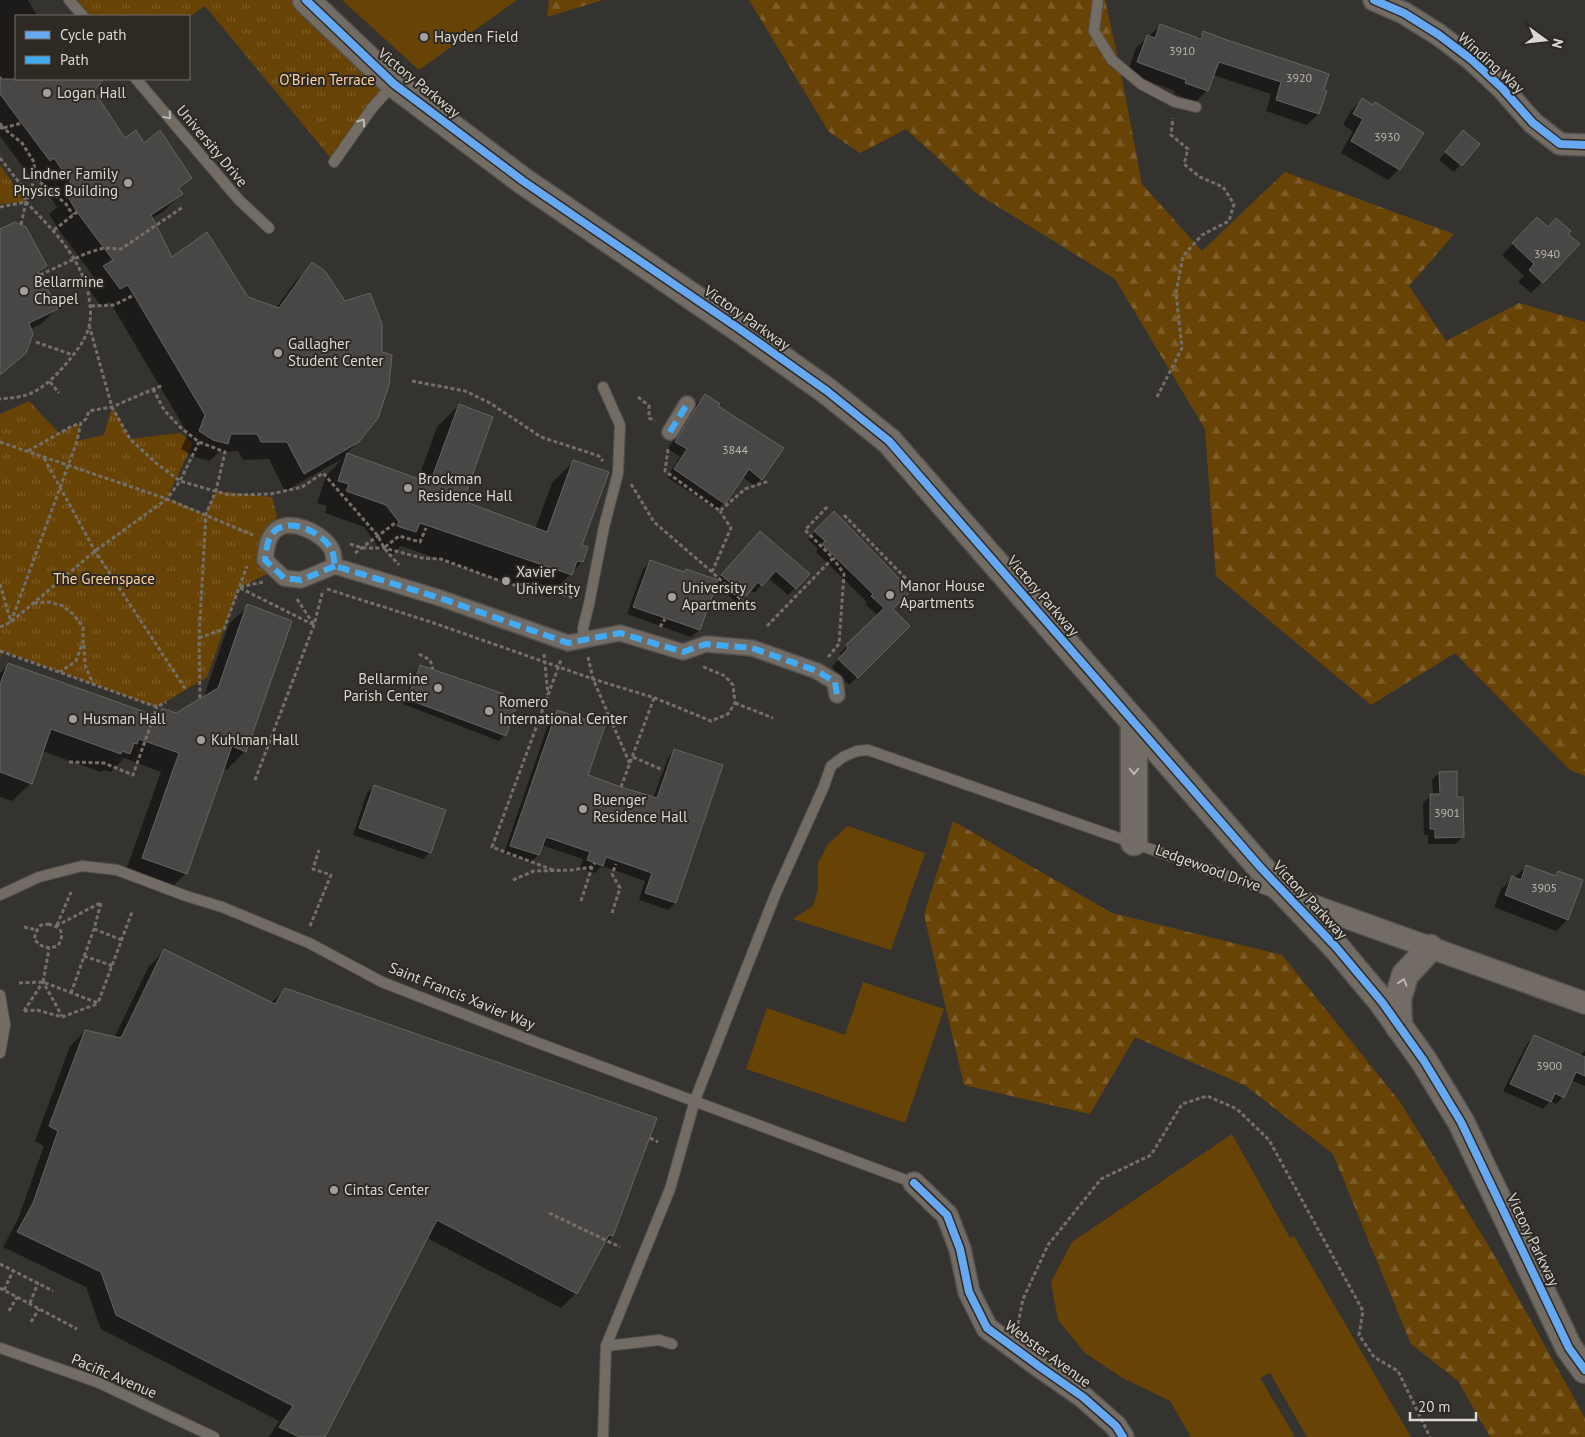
<svg xmlns="http://www.w3.org/2000/svg" width="1585" height="1437" font-family="'PT Sans',sans-serif">
	<style>
		.grass { fill: url(#grass-tufts) }
		.forest { fill: url(#forest-firs) }
		.pitch { fill: #684306 }
		.shadow { fill: #0007 }
		.building { fill: #494745; stroke: #666462 }
		.lines { fill: none; stroke-linecap: round; stroke-linejoin: round }
		.service-casing { stroke: #52514e; stroke-width: 12 }
		.pedestrian-casing { stroke: #52514e; stroke-width: 18 }
		.minor-casing { stroke: #52514e; stroke-width: 24 }
		.tertiary-casing { stroke: #52514e; stroke-width: 29 }
		.path { stroke: #746f69; stroke-width: 3; stroke-dasharray: 4 2.5; stroke-linecap: butt }
		.service { stroke: #726c64; stroke-width: 10 }
		.pedestrian { stroke: #726c64; stroke-width: 15 }
		.minor { stroke: #726c64; stroke-width: 21 }
		.tertiary { stroke: #726c64; stroke-width: 26 }
		.quiet { stroke: #42abf6; stroke-width: 6; stroke-dasharray: 12 6; stroke-linecap: butt }
		.cycleway-casing { stroke: #2e2923; stroke-width: 11 }
		.cycleway { stroke: #66a8f1; stroke-width: 8 }
		.oneway { stroke: #bcb8b2 }
		.poi-dot { fill: #a19e9b; stroke: #2e2923; stroke-width: 2 }
		.labels { text-anchor: middle; stroke-width: 4; stroke-linejoin: round; paint-order: stroke }
		.number-label { font-size: 12px; fill: #b6b4b0 }
		.poi-label { font-size: 15px; fill: #dbd8d4; stroke: #2e2923; text-anchor: start }
		.street-label { font-size: 15px; fill: #dbd8d4; stroke: #2e2923 }
		.park-label { font-size: 15px; fill: #fcd2a0; stroke: #2e2923 }
	</style>
	<defs>
		<pattern id="grass-tufts" width="24" height="20" patternUnits="userSpaceOnUse" patternTransform="scale(1.25)"><rect width="24" height="20" fill="#684306"/><path d="M3 7l-1-3M5 7V3M7 7l1-3M15 17l-1-3M17 17v-4M19 17l1-3" fill="none" stroke="#7d5d29"/></pattern>
		<pattern id="forest-firs" width="22" height="20" patternUnits="userSpaceOnUse" patternTransform="scale(1.25)"><rect width="22" height="20" fill="#684306"/><path d="M5 1l3.5 6h-7zM16 11l3.5 6h-7z" fill="#7d5d29"/></pattern>
	</defs>
	<rect width="100%" height="100%" fill="#353330"/>
	<path class="grass" d="M69 0H316L394 84 334 162 205 6 189 17 83 16Z
		M0 165 26 202 0 204Z
		M29 401 59 433 81 423 77 441 104 435 112 407 130 439 180 433 193 443 167 498 205 514 216 491 272 497 277 516 267 545 269 573 239 588 207 677 157 707 3 651 0 657V414Z"/>
	<path class="forest" d="M549 0H603L547 17Z
		M749 0H1105L1119 63 1142 184 1202 251 1285 172 1454 234 1409 286 1446 341 1519 303 1585 322V776L1570 770 1455 653 1371 705 1216 576 1205 429 1115 279 976 193 906 129 860 153 829 132Z
		M953 821 1112 913 1282 955 1400 1102 1496 1258 1585 1418V1437H1490L1458 1381 1411 1344 1333 1154 1246 1086 1135 1037 1090 1114 964 1085 924 915Z"/>
	<path class="pitch" d="M342 0H517L419 70Z
		M848 826 925 853 891 950 793 919 813 906 818 890V863L828 844Z
		M863 982 944 1009 905 1123 746 1069 767 1008 845 1035Z
		M1232 1134 1290 1238 1294 1236 1411 1437H1307L1270 1373 1260 1378 1295 1437H1191L1170 1401 1121 1377 1085 1353 1058 1320 1051 1282 1072 1242Z"/>
	<path class="shadow" d="M0 0H28L37 16H16V79H90L96 87 92 91 124 140 144 145 190 178 179 190 181 194 163 212 151 219 171 258 247 298 276 308 295 282 313 264 358 442 346 454 418 480 437 427 459 405 461 502 535 529 552 483 574 461 582 562 548 597 401 546 393 554 376 548 377 545 364 527 325 513 327 506 317 503 326 476 342 459 285 491 269 459 243 460 238 451 219 452 209 461 195 457 181 449 188 434 110 302 101 306 86 285 94 277 59 230 49 214 57 207 35 175 31 178 0 136Z
		M1160 26 1197 39 1204 32 1323 91 1318 114 1307 125 1266 111 1271 94 1213 75 1207 90 1196 102 1174 94 1175 91 1127 73 1136 48Z
		M1362 100 1399 169 1388 180 1341 153 1353 131 1343 125 1351 111Z
		M1456 139 1478 144 1454 172 1439 160Z
		M1547 229 1542 282 1531 293 1518 282 1524 276 1502 255 1526 230Z
		M0 230 45 265 38 273 56 309 41 324 30 329 25 352 0 375Z
		M705 396 717 406 761 479 754 486 742 476 724 503 717 510 667 477 680 457 668 449 698 403Z
		M834 513 891 609 908 626 849 685 832 667 842 656 839 654 878 616 865 604 867 602 816 552 818 549 808 539Z
		M753 540 795 588 788 595 768 578 754 593 750 589 737 603 715 583 699 630 691 637 627 614 643 569 650 562 683 573 716 581Z
		M248 606 245 751 227 770 223 768 186 873 167 892 124 876 161 772 124 758 111 772 104 770 101 772 42 751 31 783 12 801 0 797V673L8 665 155 717 163 710 176 715 203 699 229 624Z
		M420 666 505 735 499 741 403 704 415 672Z
		M557 712 586 776 653 798 668 758 675 750V903L668 910 639 900 645 881 602 866 595 873 580 868 583 859 541 845 538 855 531 862 504 853 550 719Z
		M1439 773 1456 799 1463 836 1456 844H1428V835H1424L1423 803 1430 796H1433L1432 780Z
		M374 786 430 852 423 859 353 835 367 793Z
		M1526 867 1554 877 1558 872 1567 920 1556 931 1494 907 1501 889Z
		M164 951 271 1003 286 989 612 1236 600 1248 576 1293 561 1308 427 1238 324 1437H269L279 1421 101 1329 86 1287 3 1247 18 1219 44 1146 35 1141 70 1046 85 1031 114 1038 149 966Z
		M1534 1036 1579 1056 1585 1051V1086L1571 1080 1563 1097 1556 1104 1550 1101 1543 1109 1503 1091 1527 1044Z"/>
	<path class="building" d="M1160 24 1201 39 1203 31 1227 40 1329 74 1324 90 1327 91 1319 114 1276 100 1281 82 1219 62 1208 91 1185 83 1186 80 1137 62 1147 35 1155 38Z
		M0 79H104L94 91 125 138 136 130 144 143 160 130 192 178 179 188 183 194 151 215 172 257 207 232 248 297 279 308 312 262 325 271 345 301 370 293 382 324V352L392 355 389 385 378 418 359 442 304 474 287 442H261L257 434H231L228 444 213 440 199 431 205 415 128 285 120 289 103 266 113 260 77 212 67 195 75 189 54 158 50 161 0 94Z
		M1362 98 1373 105 1375 102 1424 133 1400 170 1351 141 1363 119 1353 114Z
		M1463 130 1480 144 1462 166 1445 152Z
		M1537 217 1548 227 1556 218 1571 231 1568 234 1580 244 1543 283 1529 270 1534 264 1512 243Z
		M15 222 26 227 47 266 38 271 58 309 29 323 33 334 26 353 0 375V229Z
		M705 394 720 404 718 406 784 448 762 480 749 469 725 504 674 469 687 449 675 442Z
		M459 404 493 417 463 501 547 532 573 460 609 472 582 545 588 547 583 562 577 561 572 575 420 523 416 532 397 526 399 522 386 505 346 491 349 484 338 481 347 453 430 483Z
		M834 511 911 591 893 609 910 626 858 678 838 659 848 648 846 645 884 608 871 596 873 594 822 544 825 541 814 531Z
		M760 531 810 574 796 589 776 571 762 586 758 582 746 596 721 575Z
		M650 560 684 572 686 569 718 580 700 630 633 607Z
		M247 604 292 621 246 752 232 746 187 874 142 858 179 753 139 739 137 744 134 743 130 754 122 751 121 754 51 729 32 784 0 772V684L8 663 159 717 162 708 176 713 218 688Z
		M420 665 504 694V696L518 702 506 736 407 699Z
		M557 710 605 726 588 775 621 787 657 798 674 749 723 765 676 903 645 893 652 873 606 857 603 866 587 860 590 852 546 837 539 855 510 846Z
		M1457 771V797H1463L1464 837 1435 838V829H1430V794H1440L1439 772Z
		M374 785 446 810 431 853 359 828Z
		M1526 865 1556 876 1558 871 1583 880 1568 920 1505 895 1512 876 1521 880Z
		M164 949 275 1004 285 988 657 1118 613 1236 609 1235 577 1294 437 1220 325 1437H299L279 1427 293 1406 116 1315 101 1272 17 1232 33 1203 58 1131 49 1126 85 1030 121 1038Z
		M1534 1035 1585 1057V1076L1576 1072 1564 1098 1555 1093 1551 1102 1510 1084Z"/>
	<g class="lines">
		<defs>
			<path id="service" d="M69 0 83 16
				M1098 0 1094 31 1112 60 1141 84 1175 102 1196 107
				M136 79 239 200 269 228
				M334 162 372 108 394 84
				M584 639 583 628 589 604 604 527 618 473 620 425 603 387
				M0 895 39 877 82 866 117 870 186 896 222 907 309 943 382 982 410 993 533 1041 914 1183
				M0 995 5 1025 0 1053
				M606 1346 659 1340 672 1344
				M0 1348 97 1382 214 1437
				M603 1437 606 1346 670 1189 695 1100 739 987 776 893 824 786 831 766 843 757 857 751 868 750 1273 892"/>
			<path id="pedestrian" d="M670 432 687 404
				M335 566 301 580 284 578 265 560C266 551 267 541 272 534 286 514 324 533 332 550 334 555 334 561 335 566L440 598 568 643 620 633 683 652 706 644 752 648 817 671 835 682 837 695"/>
			<path id="minor" d="M1374 0 1404 13 1439 35 1472 60 1502 88 1533 123 1560 144 1585 145
				M1289 897 1585 1003
				M914 1183 947 1215 960 1249 969 1292 987 1328 1040 1367 1083 1397 1116 1426 1123 1437"/>
			<path id="tertiary" d="M306 0 394 84 523 181 741 330 827 391 889 441 1261 868 1336 947 1382 1002 1424 1061 1461 1122 1569 1348 1585 1370
				M1134 842V722
				M1399 1027 1398 999 1405 975 1430 948"/>
		</defs>
		<use href="#service" class="service-casing"/>
		<use href="#pedestrian" class="pedestrian-casing"/>
		<use href="#minor" class="minor-casing"/>
		<use href="#tertiary" class="tertiary-casing"/>
		<path class="path" d="M0 78 1 77
			M0 123 3 128 22 123
			M0 128H3L22 143 34 162 35 178 26 202 21 225
			M0 158 21 185 26 202
			M35 178 66 204 73 215
			M0 207 26 202C52 229 78 254 88 292 90 303 92 315 89 326 86 339 78 349 70 359 59 373 41 392 23 396 15 398 7 398 0 399
			M54 230 77 212
			M40 275 87 253 104 248 121 249 183 207
			M91 306 114 305 134 295
			M89 325 112 407 130 439 156 463 180 481 229 495 271 494 302 487 323 473 378 536 384 548 399 565
			M36 342 73 355
			M412 381 465 391 490 403 541 437 599 456 603 461
			M50 382 59 393
			M153 389 164 410 180 427 199 442 225 452 216 491 206 514 199 638 200 699
			M638 397 649 406V418L655 421
			M1157 397 1182 348 1176 293 1183 256 1202 235 1229 221 1234 204 1223 187 1200 177 1184 164 1188 149 1171 135 1173 118
			M0 442 167 499 253 535
			M668 449 665 471 720 511 745 489 769 481
			M28 451 72 426 81 423
			M44 458 95 551 186 690
			M631 484 654 522 712 572 751 609
			M844 515 913 586
			M350 544 363 548H384L422 558 441 559 511 585 534 584 574 598
			M385 547 399 536 420 542 426 528
			M355 553 395 523
			M712 572 731 528 720 511
			M0 584 11 622
			M240 587 263 582
			M240 588 312 624
			M327 589 431 622 593 679 655 698 711 721 728 714 735 703 733 685 725 676 701 666
			M297 599 314 625
			M34 603 49 602 63 606 73 614 83 627V642L76 661 60 672
			M11 622 77 441 81 423 86 419 89 411 112 407 163 385
			M767 626 833 558 805 530 828 506
			M0 627 11 622 95 551 167 499 180 481 199 442
			M660 627 665 619
			M199 638 224 629 247 566
			M84 645 85 665 93 684
			M0 651 157 707 166 702
			M419 654 430 660 433 669
			M544 654 548 695
			M588 657 593 679 630 764
			M828 657 839 644 844 574 833 558
			M735 703 773 718
			M633 757 663 770
			M69 762 104 763 133 775 157 707
			M255 780 314 625 323 590
			M621 787 654 698
			M553 870 492 847 561 660
			M513 880 534 871 572 870 592 867
			M581 901 592 867 595 863
			M612 913 620 888 612 874 616 864
			M48 924C62 927 65 933 58 946 47 949 42 948 34 939L37 930 41 925Z
			M57 925 71 892
			M56 926 100 903
			M310 926 331 875 313 869 319 850
			M24 927 37 930
			M94 929 122 940
			M84 956 113 966
			M43 982 49 949
			M19 983 43 982 98 1003 132 912
			M71 993 94 929 101 903
			M24 1011 37 1010 62 1017 97 1004
			M24 1011 43 982 62 1016
			M650 1138 658 1142
			M549 1213 620 1247
			M0 1264 53 1291
			M0 1288 77 1329
			M4 1290 13 1271
			M30 1303 38 1283
			M9 1311 17 1297
			M31 1322 39 1309
			M1018 1324 1023 1299 1048 1245 1101 1179 1151 1155 1182 1104 1207 1096 1237 1109 1269 1140 1363 1311 1359 1335 1374 1357 1398 1371 1430 1437"/>
		<use href="#service" class="service"/>
		<use href="#pedestrian" class="pedestrian"/>
		<use href="#minor" class="minor"/>
		<use href="#tertiary" class="tertiary"/>
		<path class="quiet" d="M670 432 687 404
			M335 566 301 580 284 578 265 560C266 551 267 541 272 534 286 514 324 533 332 550 334 555 334 561 335 566L440 598 568 643 620 633 683 652 706 644 752 648 817 671 835 682 837 695"/>
		<defs>
			<path id="cycleway" d="M306 0 394 84 523 181 741 330 827 391 889 441 1261 868 1336 947 1382 1002 1424 1061 1461 1122 1569 1348 1585 1370
				M1374 0 1404 13 1439 35 1472 60 1502 88 1533 123 1560 144 1585 145
				M914 1183 947 1215 960 1249 969 1292 987 1328 1040 1367 1083 1397 1116 1426 1123 1437"/>
		</defs>
		<use href="#cycleway" class="cycleway-casing"/>
		<use href="#cycleway" class="cycleway"/>
	</g>
	<defs><path id="oneway-chevron" d="M-2-3.5L2.5 0L-2 3.5" fill="none" stroke-width="1.6" stroke-linecap="round" stroke-linejoin="round" transform="scale(1.25)"/></defs>
	<g class="oneway">
		<use href="#oneway-chevron" transform="translate(168 116) rotate(50)"/>
		<use href="#oneway-chevron" transform="translate(362 122) rotate(-55)"/>
		<use href="#oneway-chevron" transform="translate(1134 771) rotate(90)"/>
		<use href="#oneway-chevron" transform="translate(1403 982) rotate(-73)"/>
	</g>
	<g class="poi-dot">
		<circle cx="424" cy="37" r="5"/>
		<circle cx="47" cy="93" r="5"/>
		<circle cx="128" cy="183" r="5"/>
		<circle cx="24" cy="291" r="5"/>
		<circle cx="278" cy="353" r="5"/>
		<circle cx="408" cy="488" r="5"/>
		<circle cx="506" cy="581" r="5"/>
		<circle cx="890" cy="595" r="5"/>
		<circle cx="672" cy="597" r="5"/>
		<circle cx="438" cy="688" r="5"/>
		<circle cx="489" cy="711" r="5"/>
		<circle cx="73" cy="719" r="5"/>
		<circle cx="201" cy="740" r="5"/>
		<circle cx="583" cy="809" r="5"/>
		<circle cx="334" cy="1190" r="5"/>
	</g>
	<g class="labels">
		<g class="number-label">
			<text x="1182" y="55">3910</text>
			<text x="1299" y="82">3920</text>
			<text x="1387" y="141">3930</text>
			<text x="1547" y="258">3940</text>
			<text x="735" y="454">3844</text>
			<text x="1447" y="817">3901</text>
			<text x="1544" y="892">3905</text>
			<text x="1549" y="1070">3900</text>
		</g>
		<g class="poi-label">
			<text x="434" y="42">Hayden Field</text>
			<text x="57" y="98">Logan Hall</text>
			<text x="118" y="179" text-anchor="end">Lindner Family<tspan x="118" dy="17">Physics Building</tspan></text>
			<text x="34" y="287">Bellarmine<tspan x="34" dy="17">Chapel</tspan></text>
			<text x="288" y="349">Gallagher<tspan x="288" dy="17">Student Center</tspan></text>
			<text x="418" y="484">Brockman<tspan x="418" dy="17">Residence Hall</tspan></text>
			<text x="516" y="577">Xavier<tspan x="516" dy="17">University</tspan></text>
			<text x="900" y="591">Manor House<tspan x="900" dy="17">Apartments</tspan></text>
			<text x="682" y="593">University<tspan x="682" dy="17">Apartments</tspan></text>
			<text x="428" y="684" text-anchor="end">Bellarmine<tspan x="428" dy="17">Parish Center</tspan></text>
			<text x="499" y="707">Romero<tspan x="499" dy="17">International Center</tspan></text>
			<text x="83" y="724">Husman Hall</text>
			<text x="211" y="745">Kuhlman Hall</text>
			<text x="593" y="805">Buenger<tspan x="593" dy="17">Residence Hall</tspan></text>
			<text x="344" y="1195">Cintas Center</text>
		</g>
		<g class="street-label">
			<text transform="translate(1491 63) rotate(42)" y="5">Winding Way</text>
			<text transform="translate(419 83) rotate(39)" y="5">Victory Parkway</text>
			<text transform="translate(212 146) rotate(50)" y="5">University Drive</text>
			<text transform="translate(747 318) rotate(35)" y="5">Victory Parkway</text>
			<text transform="translate(1043 596) rotate(49)" y="5">Victory Parkway</text>
			<text transform="translate(1208 868) rotate(20)" y="5">Ledgewood Drive</text>
			<text transform="translate(1310 900) rotate(47)" y="5">Victory Parkway</text>
			<text transform="translate(462 996) rotate(22)" y="5">Saint Francis Xavier Way</text>
			<text transform="translate(1533 1240) rotate(64)" y="5">Victory Parkway</text>
			<text transform="translate(1048 1354) rotate(36)" y="5">Webster Avenue</text>
			<text transform="translate(114 1376) rotate(23)" y="5">Pacific Avenue</text>
		</g>
		<g class="park-label">
			<text x="327" y="85">O’Brien Terrace</text>
			<text x="104" y="584">The Greenspace</text>
		</g>
	</g>
	<rect x="15" y="15" width="175" height="65" fill="#2e2923" stroke="#736f6a"/>
	<rect x="25" y="31" width="25" height="8" fill="#66a8f1" stroke="#736f6a"/>
	<text x="60" y="40" font-size="15" fill="#dbd8d4">Cycle path</text>
	<rect x="25" y="56" width="25" height="8" fill="#42abf6" stroke="#736f6a"/>
	<text x="60" y="65" font-size="15" fill="#dbd8d4">Path</text>
	<g transform="translate(1545 40) rotate(105)" stroke="#2e2923" stroke-width="4" paint-order="stroke">
	<path d="M0-4L9 19L0 12L-9 19Z" fill="#dbd8d4"/>
	<text y="-8" font-size="14" font-weight="bold" text-anchor="middle" fill="#dbd8d4">N</text>
	</g>
	<path d="M1410 1412v8h66v-8" fill="none" stroke="#dbd8d4" stroke-width="2.5"/>
	<text x="1418" y="1412" font-size="15" fill="#dbd8d4" stroke="#2e2923" stroke-width="4" paint-order="stroke">20 m</text>
</svg>
